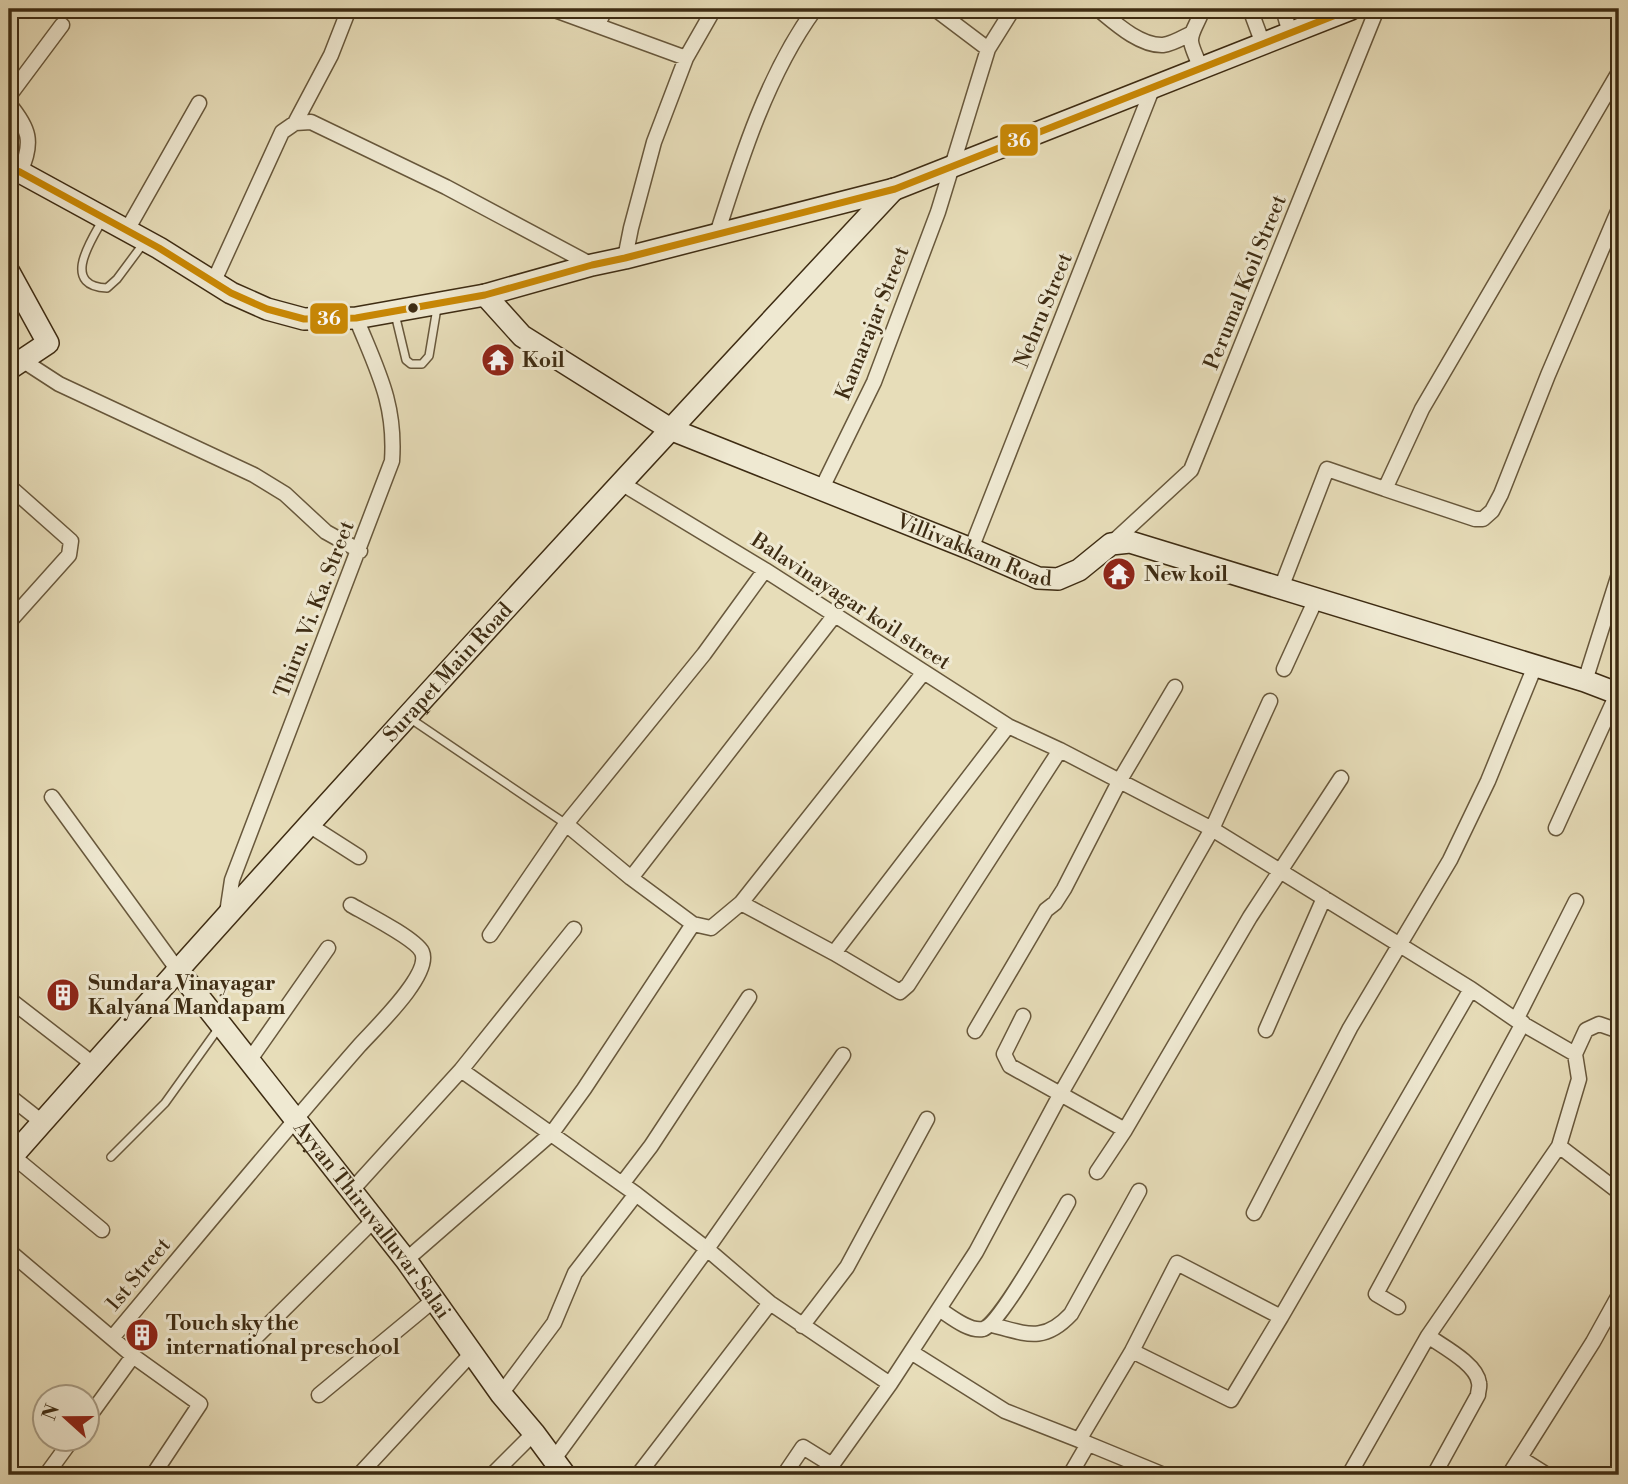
<svg xmlns="http://www.w3.org/2000/svg" width="1628" height="1484" font-family="'Libre Bodoni',serif">
	<style>
		.lines { fill: none; stroke-linecap: round; stroke-linejoin: round }
		.lane-casing { stroke: #68583c; stroke-width: 10 }
		.street-casing { stroke: #68583c; stroke-width: 17 }
		.secondary-casing { stroke: #3e2c13; stroke-width: 24 }
		.lane { stroke: #efe9d2; stroke-width: 7 }
		.street { stroke: #efe9d2; stroke-width: 14 }
		.secondary { stroke: #efe9d2; stroke-width: 21 }
		.bus-1-casing { stroke: #efe9d2; stroke-width: 12 }
		.bus-1 { stroke: #c98805; stroke-width: 7 }
		.bus-dot { fill: #3e2c13; stroke: #efe9d2; stroke-width: 2.5 }
		.labels { text-anchor: middle; stroke-width: 6; stroke-linejoin: round; paint-order: stroke }
		.street-label { font-size: 21px; fill: #3e2c13; stroke: #efe9d2 }
		.poi-label { font-size: 21px; font-weight: bold; fill: #3e2c13; stroke: #efe9d2; text-anchor: start }
		.line-badge { stroke: #efe9d2; stroke-width: 2.5 }
		.badge-label { font-size: 19px; text-anchor: middle; font-weight: bold; fill: #fff }
	</style>
	<rect width="100%" height="100%" fill="#e7ddb9"/>
	<filter id="stains"><feTurbulence type="fractalNoise" baseFrequency=".00286" numOctaves="4"/><feColorMatrix values="0 0 0 0 .2 0 0 0 0 .09 0 0 0 0 .02 0 0 0 .5 -.17"/></filter>
	<radialGradient id="worn" r=".72"><stop offset=".6" stop-color="#630" stop-opacity="0"/><stop offset="1" stop-color="#630" stop-opacity=".3"/></radialGradient>
	<g class="lines">
		<defs>
			<path id="lane" d="M102 221C90 242 61 286 107 288L117 279 143 244
				M395 314 406 360 411 364H422L429 356 437 308
				M408 717 566 824
				M111 1157 165 1103 218 1029"/>
			<path id="street" d="M552 9 686 58
				M935 9 988 49
				M1098 9C1115 23 1140 46 1163 45 1172 44 1182 38 1190 34
				M1250 9 1263 44
				M1283 9 1290 33
				M598 25 605 9
				M1201 68C1185 33 1190 41 1203 9
				M9 96 62 25
				M9 104C29 128 34 142 20 172
				M295 123 331 55 349 9
				M127 230 199 103
				M717 234C741 158 768 73 815 9
				M625 258 631 228 654 142 686 58 714 9
				M213 283 282 132 295 123 311 122 446 187 592 265
				M22 360 59 384 254 475 285 494 326 532 360 551
				M621 483 765 570 1008 726 1060 750 1212 829 1471 989 1516 1020 1575 1054
				M9 486 71 541 69 555 9 622
				M1385 489 1475 519H1483L1492 511 1501 494 1548 375 1619 209
				M821 490 874 382 938 212 988 49 1013 9
				M1112 543 1191 470 1377 9
				M971 549 1153 87
				M1281 588 1327 469 1385 489 1422 409 1619 72
				M1284 669 1316 599
				M1585 681 1619 574
				M1008 726 834 953 900 992 908 985 1060 750
				M52 797 177 969
				M566 824 631 878 693 924
				M309 825 359 857
				M1556 828 1617 694
				M631 878 834 616
				M741 903 834 953
				M227 913 232 880 392 461C396 403 377 370 356 318
				M490 935 566 824 704 654 765 570
				M9 999 93 1064
				M1023 1016 1004 1054 1010 1066 1125 1130
				M1516 1020 1576 901
				M1266 1030 1324 898
				M975 1031 1046 910 1055 903 1064 889 1120 780 1175 687
				M249 1061 328 948
				M461 1070 636 1194 707 1249 770 1303 890 1384
				M9 1096 42 1122
				M1559 1146 1619 1192
				M9 1153 102 1230
				M1097 1172 1125 1130 1250 917 1341 778
				M622 1184 651 1146 749 997
				M352 1190 461 1070 574 929
				M1254 1213 1350 1028 1450 860 1488 781 1535 666
				M9 1251 133 1356 200 1404 153 1475
				M406 1260 552 1133 584 1089 693 924 711 928 741 903 924 672
				M1398 1307 1376 1294 1523 1023
				M939 1309C950 1316 969 1332 983 1329 999 1326 1057 1221 1068 1202
				M1281 1317 1471 989
				M992 1325C1027 1334 1044 1343 1071 1314L1139 1191
				M802 1326 847 1267 927 1119
				M257 1336 374 1220
				M1428 1336C1442 1346 1477 1364 1479 1383 1480 1387 1478 1391 1478 1395L1434 1475
				M112 1338C194 1240 275 1142 359 1046 373 1030 432 975 422 952 416 939 365 913 351 905
				M911 1352 1005 1411 1079 1440 1132 1351 1177 1263 1281 1317 1231 1400 1132 1351
				M501 1394 554 1323 575 1273 636 1194
				M319 1395 435 1299
				M88 1418 133 1356
				M1079 1440 1164 1475
				M1520 1458 1547 1475
				M554 1459 707 1249 843 1055
				M46 1475 73 1438
				M359 1475 473 1352
				M492 1475 534 1433
				M638 1475 770 1303
				M784 1475 803 1447 832 1465 890 1384 976 1252 1060 1095 1212 829 1270 701
				M1070 1475 1088 1444
				M1349 1475 1428 1336 1559 1146 1579 1079 1575 1054 1586 1030 1599 1024 1619 1031
				M1509 1475 1593 1342 1619 1295"/>
			<g id="secondary">
				<path d="M9 169 20 172 159 248 231 293 267 309 304 319 356 318 485 295 592 265 625 258 895 189 1351 9"/>
				<path d="M9 272 48 343 9 369"/>
				<path id="s1" d="M485 295 522 336 670 429 971 549 1038 578 1058 579 1079 570 1111 544 1130 542 1585 681 1619 694"/>
				<path id="s2" d="M177 969 406 1260 501 1394 534 1433 565 1475"/>
				<path id="s3" d="M9 1160C299 832 595 509 894 189"/>
			</g>
		</defs>
		<use href="#lane" class="lane-casing"/>
		<use href="#street" class="street-casing"/>
		<use href="#secondary" class="secondary-casing"/>
		<use href="#lane" class="lane"/>
		<use href="#street" class="street"/>
		<use href="#secondary" class="secondary"/>
		<defs>
			<path id="bus-1" d="M9 169 20 172 159 248 231 293 267 309 304 319 356 318 485 295 592 265 625 258 895 189 1351 9"/>
		</defs>
		<use href="#bus-1" class="bus-1-casing"/>
		<use href="#bus-1" class="bus-1"/>
	</g>
	<defs>
		<symbol id="temple-disc" viewBox="-11 -11 22 22"><circle r="9.5" fill="#8f2418" stroke="#efe9d2"/><path d="M0-6L5-2H3V0L6.5 2.5H4V6H1.5V3h-3V6H-4V2.5H-6.5L-3 0V-2H-5Z" fill="#fff"/></symbol>
		<symbol id="building-disc" viewBox="-11 -11 22 22"><circle r="9.5" fill="#8f2418" stroke="#efe9d2"/><path d="M-4-6H4V6H1V3H-1V6H-4ZM-2.5-4.3h1.7v1.8h-1.7ZM.8-4.3h1.7v1.8H.8ZM-2.5-1h1.7V.8h-1.7ZM.8-1h1.7V.8H.8Z" fill="#fff"/></symbol>
	</defs>
	<g fill-rule="evenodd">
		<use href="#temple-disc" x="479" y="341" width="38" height="38"/>
		<use href="#temple-disc" x="1100" y="555" width="38" height="38"/>
		<use href="#building-disc" x="44" y="976" width="38" height="38"/>
		<use href="#building-disc" x="123" y="1316" width="38" height="38"/>
	</g>
	<circle class="bus-dot" cx="413" cy="308" r="6"/>
	<g class="labels">
		<g class="street-label">
			<text transform="translate(1245 282) rotate(-68)" y="7">Perumal Koil Street</text>
			<text transform="translate(1043 310) rotate(-68)" y="7">Nehru Street</text>
			<text transform="translate(872 323) rotate(-68)" y="7">Kamarajar Street</text>
			<text dy="7" stroke="none"><textPath href="#s1" startOffset="558">Villivakkam Road</textPath></text>
			<text transform="translate(851 601) rotate(33)" y="7">Balavinayagar koil street</text>
			<text transform="translate(314 609) rotate(-69)" y="7">Thiru. Vi. Ka. Street</text>
			<text dy="7" stroke="none"><textPath href="#s3" startOffset="656">Surapet Main Road</textPath></text>
			<text dy="7" stroke="none"><textPath href="#s2" startOffset="318">Ayyan Thiruvalluvar Salai</textPath></text>
			<text transform="translate(138 1274) rotate(-50)" y="7">1st Street</text>
		</g>
		<g class="poi-label">
			<text x="522" y="367">Koil</text>
			<text x="1144" y="581">New koil</text>
			<text x="88" y="990">Sundara Vinayagar<tspan x="88" dy="24">Kalyana Mandapam</tspan></text>
			<text x="166" y="1330">Touch sky the<tspan x="166" dy="24">international preschool</tspan></text>
		</g>
	</g>
	<g class="line-badge">
		<rect x="999" y="123" width="40" height="34" rx="7" fill="#c98805"/>
		<rect x="309" y="302" width="40" height="33" rx="7" fill="#c98805"/>
	</g>
	<g class="badge-label">
		<text x="1019" y="147">36</text>
		<text x="329" y="325">36</text>
	</g>
	<rect width="1628" height="1484" fill="none" stroke="#e7ddb9" stroke-width="35"/>
	<rect x="10" y="10" width="1607" height="1463" fill="none" stroke="#3e2c13" stroke-width="3.5"/>
	<rect x="18" y="18" width="1593" height="1449" fill="none" stroke="#3e2c13" stroke-width="2"/>
	<g transform="translate(66 1418) rotate(291)"><circle r="33" fill="#efe9d2" stroke="#a89d86" stroke-width="2"/>
	<path d="M0-5L12 26L0 18L-12 26Z" fill="#8f2418"/>
	<text y="-10" font-size="19" font-weight="bold" text-anchor="middle" fill="#3e2c13">N</text>
	</g>
	<rect width="100%" height="100%" filter="url(#stains)"/>
	<rect width="100%" height="100%" fill="url(#worn)"/>
</svg>
